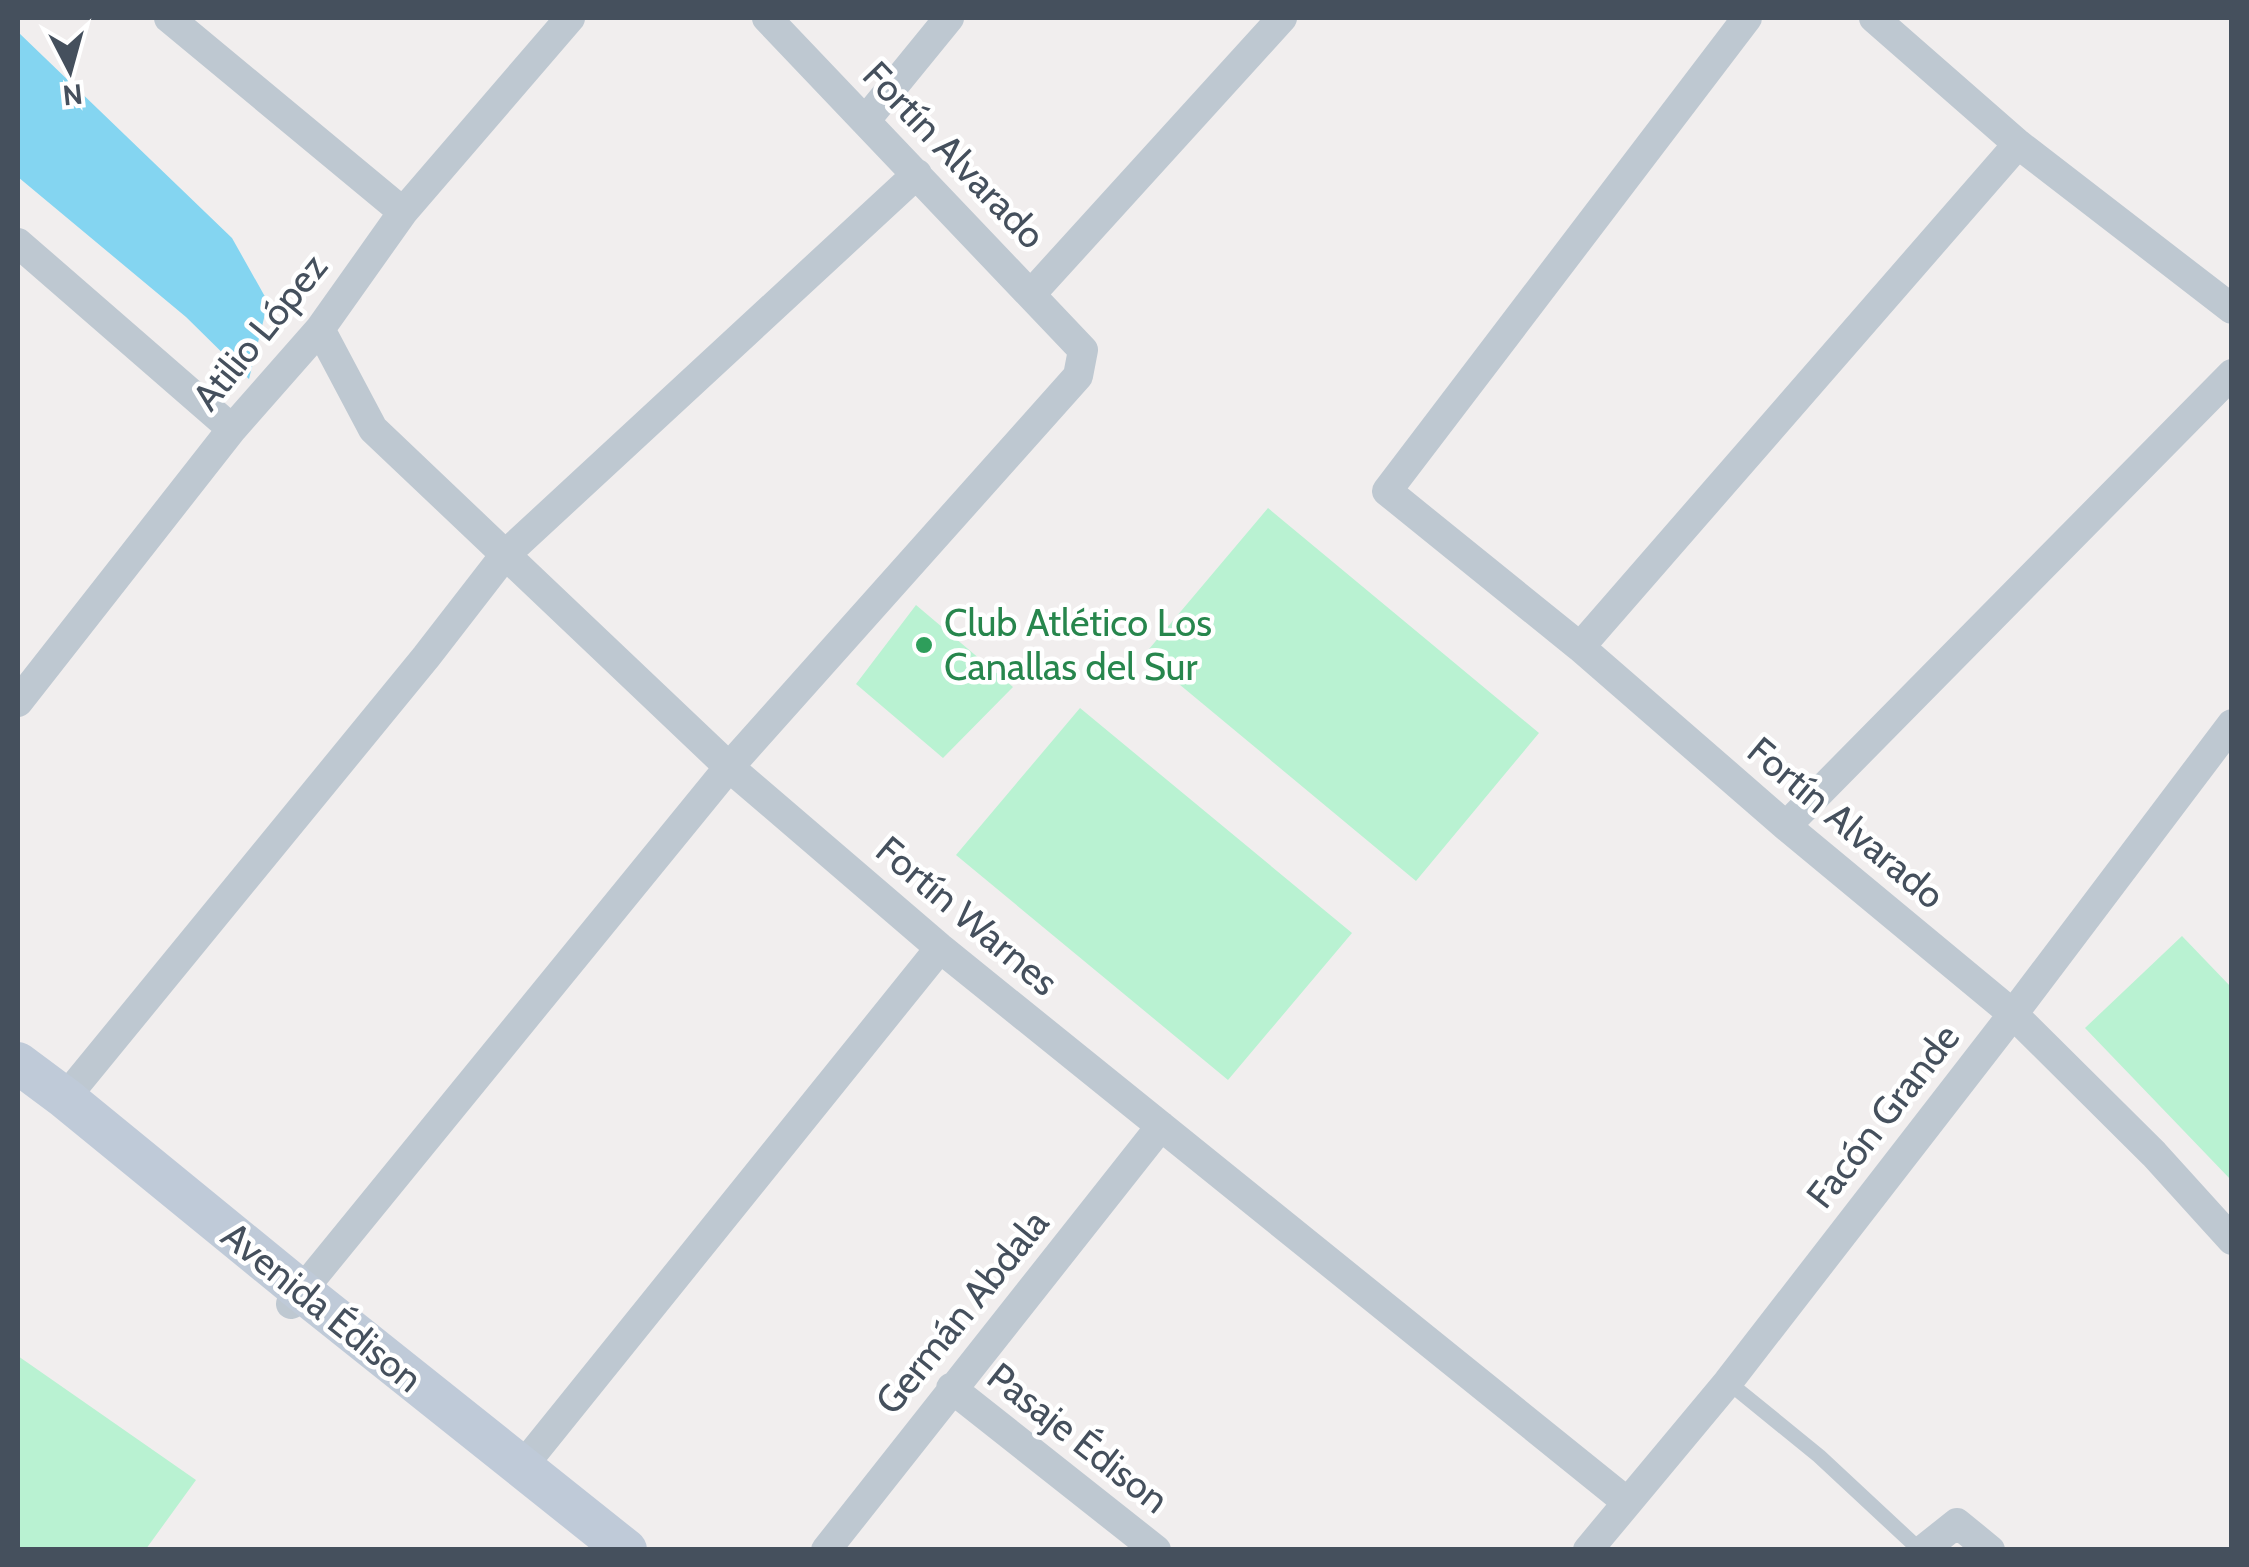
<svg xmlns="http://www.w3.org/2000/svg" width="2249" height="1567" font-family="Cabin,sans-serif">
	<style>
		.green { fill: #b9f2d2 }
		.water { fill: #84d5f1 }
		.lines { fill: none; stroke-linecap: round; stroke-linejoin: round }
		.lane { stroke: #bec8d1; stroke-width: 15 }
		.street { stroke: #bec8d1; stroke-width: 30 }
		.secondary { stroke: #bfcad8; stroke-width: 42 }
		.leisure-dot { fill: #2e9e5b; stroke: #fff; stroke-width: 4 }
		.labels { text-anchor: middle; stroke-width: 9; stroke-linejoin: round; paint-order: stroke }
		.street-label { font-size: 38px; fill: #45505d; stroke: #fff }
		.leisure-label { font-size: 38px; fill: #27864d; stroke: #fff; text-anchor: start }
	</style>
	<rect width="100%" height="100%" fill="#f1eeee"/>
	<path class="green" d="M1268 508 1539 733 1416 881 1144 655Z
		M916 605 1013 687 943 758 856 684Z
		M1080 708 1352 933 1228 1080 956 855Z
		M2182 936 2231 987V1180L2085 1028Z
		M18 1356 196 1480 146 1549H18Z"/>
	<path class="water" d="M18 32 232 238 268 302 249 379 186 317 18 177Z"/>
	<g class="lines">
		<path class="lane" d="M1728 1382 1819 1456 1920 1550"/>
		<path class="street" d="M169 18 403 212
			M1747 18 1387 491 1580 647 1786 826 2013 1014 2154 1154 2232 1240
			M1874 18 2018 144 2232 309
			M865 121 949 18
			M18 243 232 429
			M1032 293 1282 18
			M320 329 373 429 729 767 940 948 1627 1502
			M1580 647 2018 144
			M18 702 232 429 320 329 403 212 570 18
			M1786 826 2232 374
			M65 1098 426 657 505 555 917 174
			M291 1304 729 767 1078 376 1083 350 767 18
			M951 1388 1156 1550
			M522 1467 940 948
			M826 1550 1161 1126
			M1588 1550 1728 1382 2013 1014 2232 724
			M1923 1550 1957 1523 1990 1550"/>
		<path class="secondary" d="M18 1063 65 1098 300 1290 626 1550"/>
	</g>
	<circle class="leisure-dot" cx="924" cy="645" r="10"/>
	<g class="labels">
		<g class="street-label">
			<text transform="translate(954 155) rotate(46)" y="13">Fortín Alvarado</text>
			<text transform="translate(260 332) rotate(-51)" y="13">Atilio López</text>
			<text transform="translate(1846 823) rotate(40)" y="13">Fortín Alvarado</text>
			<text transform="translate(967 916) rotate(40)" y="13">Fortín Warnes</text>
			<text transform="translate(1883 1116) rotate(-52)" y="13">Facón Grande</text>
			<text transform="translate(322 1307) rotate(39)" y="13">Avenida Édison</text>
			<text transform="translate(962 1312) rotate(-51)" y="13">Germán Abdala</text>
			<text transform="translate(1078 1438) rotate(38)" y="13">Pasaje Édison</text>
		</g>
		<g class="leisure-label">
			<text x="944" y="636">Club Atlético Los<tspan x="944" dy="44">Canallas del Sur</tspan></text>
		</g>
	</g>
	<rect width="2249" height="1567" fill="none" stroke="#45505d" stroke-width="40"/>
	<g transform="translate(70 70) rotate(174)" stroke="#ffffff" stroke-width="8" paint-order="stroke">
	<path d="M0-8L18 38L0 25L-18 38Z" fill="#45505d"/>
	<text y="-15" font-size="28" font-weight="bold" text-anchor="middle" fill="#45505d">N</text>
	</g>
</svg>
